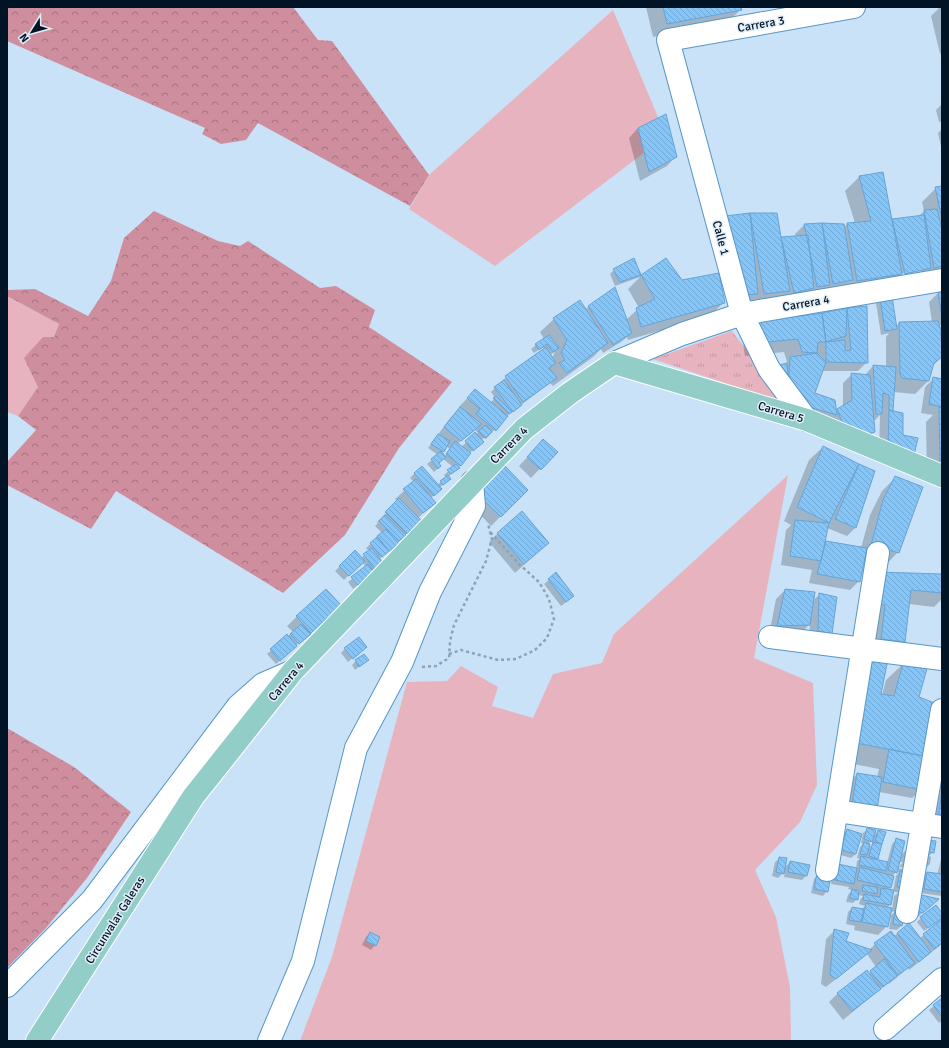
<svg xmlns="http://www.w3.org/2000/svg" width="949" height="1048" font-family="Signika,sans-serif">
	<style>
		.grass { fill: #e6b3be }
		.forest { fill: url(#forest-crowns) }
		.park { fill: url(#park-tufts) }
		.shadow { fill: #0003; fill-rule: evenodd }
		.building { fill: url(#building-back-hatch); stroke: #66a4d6 }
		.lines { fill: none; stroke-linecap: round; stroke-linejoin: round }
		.minor-casing { stroke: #5897c7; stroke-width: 24 }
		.major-casing { stroke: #fff; stroke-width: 24 }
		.path { stroke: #8ca3b7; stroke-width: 2.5; stroke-dasharray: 3 3; stroke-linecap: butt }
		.minor { stroke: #fff; stroke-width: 22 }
		.major { stroke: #92cec7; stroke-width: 22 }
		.labels { text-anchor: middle; stroke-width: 3; stroke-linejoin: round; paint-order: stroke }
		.street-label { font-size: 12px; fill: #001426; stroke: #e1eef8 }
	</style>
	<defs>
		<pattern id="forest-crowns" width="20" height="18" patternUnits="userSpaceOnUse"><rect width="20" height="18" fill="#cf8e9e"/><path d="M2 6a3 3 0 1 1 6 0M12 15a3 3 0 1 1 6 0" fill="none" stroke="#a67381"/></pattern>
		<pattern id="park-tufts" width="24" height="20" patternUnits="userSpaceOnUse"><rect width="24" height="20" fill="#e6b3be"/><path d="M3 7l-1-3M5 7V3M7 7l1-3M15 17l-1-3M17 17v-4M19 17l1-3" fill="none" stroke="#c499a3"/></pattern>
		<pattern id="building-back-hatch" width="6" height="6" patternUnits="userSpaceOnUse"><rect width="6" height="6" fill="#85c5f7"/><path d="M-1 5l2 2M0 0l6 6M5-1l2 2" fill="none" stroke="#71a8d4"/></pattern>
	</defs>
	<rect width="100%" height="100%" fill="#cae2f7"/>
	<path class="grass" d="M613 10 666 136 495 266 409 209 429 175Z
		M7 296 59 324 54 337 38 387 18 416 7 412Z
		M788 475 754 658 813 683 817 785 800 822 755 870 776 917 790 987 791 1039 792 1041H300L332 957 407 682 447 681 461 666 498 687 492 706 533 718 553 674 602 663 614 634Z"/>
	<path class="forest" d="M7 7H293L318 40 332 41 429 175 410 206 258 123 246 140 221 144 202 134 205 128 7 41Z
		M154 211 218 241 240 246 248 241 320 288 336 286 375 310 369 327 452 382 399 448 345 535 283 593 116 491 91 529 7 485V462L36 430 18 416 38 387 24 358 43 337H54L59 324 7 296V290L35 289 88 316 111 281 124 238Z
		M7 728 74 767 131 812 87 878 46 928 7 968Z"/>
	<path class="park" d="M732 331 787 404 653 359Z"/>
	<path class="shadow" d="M646 7H740L741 9 727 23 653 37Z
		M777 7H809L783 18Z
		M940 7H942V53L940 54 931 16Z
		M942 104V121L939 122 936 110Z
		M638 128 676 156 667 166 640 181 629 138Z
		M942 129V151L938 133Z
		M882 173 891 220 919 216 924 211 922 202 936 188 942 187V276L785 301 783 296 775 304 751 308 726 217 750 214 780 238 796 237 795 234 804 225H843V228L847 224 855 223 845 191 859 177ZM922 269V271L900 276V274Z
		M666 259 681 281 724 302 710 316 628 340 627 337 621 342 603 353 601 349 593 357 553 386 550 383 508 415 486 439 484 438 481 440 478 446 468 454 461 465 448 477 450 479 439 488 436 493 431 498 434 503 418 518 407 533 393 548 379 559 382 563 369 576 353 589 348 582 366 567 362 562 344 580 335 571 355 552 361 558 369 551 366 548 382 533 375 526 378 523 377 522 397 502 395 499 414 482 410 478 421 467 437 485 446 478 444 475 453 467 443 459 438 463 440 466 434 472 427 464 438 455 428 448 451 417 460 408 459 407 475 390 490 403 495 398 491 392 506 377 544 350 543 347 534 353 531 349 544 339 540 332 554 319 585 310 589 306 626 320 639 308 628 289 640 277 615 286 610 274 614 270 634 260 642 276ZM555 352 552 358 550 355ZM475 430 478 433 476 434 461 447 457 444ZM446 446 450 449 444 457 441 453Z
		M938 293H942V325L938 326 940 331 942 356 932 367 929 380 915 394 893 392 892 412 902 436 879 454 880 415 873 422 874 432 865 441 775 404 777 377 787 362 784 352 745 356 742 337 822 314 847 309 866 308 867 362 858 371H822L814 394 835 412 843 407V383L852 374 864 376 873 366 886 367V337L889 333 881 335 876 303 880 299 896 327 899 323 932 322 929 302Z
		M934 378 942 380V483L927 478 926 422 933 415 921 413 925 387Z
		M823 447 874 472 856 527 847 536 827 528 824 541 861 548 870 515 882 491 896 477 898 552 885 566 864 560 859 581 850 590 809 583 812 570 781 565 786 530 791 525 784 521 809 460Z
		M534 450 556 452 531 478 519 466Z
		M527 490 491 526 469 503Z
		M498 533 548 543 515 573 489 542Z
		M942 575V599L934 607 909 604 904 641 891 655 868 652 865 587Z
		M549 580 569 600 561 606 544 584Z
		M325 590 330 614 276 664 267 654 293 632 287 626Z
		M785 590 812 601 819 595 831 633 809 640 810 624 800 634 769 635 776 599Z
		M366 647 348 662 341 653 345 649Z
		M866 655 880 695H882L886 680 905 662 921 789 912 798 879 792 843 814 848 783 857 774 877 777 879 769 838 761 848 673Z
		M367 660 355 670 352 665 356 661Z
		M942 783V834L924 831 931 794Z
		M868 829 872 837 878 831 882 843 880 845 877 858 875 860 887 863 892 844 896 840 900 856 905 851 913 852 901 926 897 930 889 929 891 917 890 916 895 912 890 911 887 926 878 935 854 930 855 926 846 924 848 912 852 908 861 910 865 906 859 904 860 900 863 896 858 895 857 899 853 903 846 902 848 895 852 890 848 889 849 887 831 884 834 870 856 869 857 861 860 859 857 858 860 847 863 844 861 843 863 833ZM873 839 872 845 868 848V844ZM899 862H903L899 867 908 868V870L897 868ZM896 872H899L896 876 893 891 888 890 890 888 892 876ZM893 891 898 893 894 896 892 909 887 908 890 905Z
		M847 830 856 854 851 858 837 854 843 834Z
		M924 845 933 852 929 856 931 857 930 864 926 868Z
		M942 856V896L920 893 923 877 927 873 937 875Z
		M780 858 784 868 790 862 808 865 806 876 802 880 784 877 785 871 778 878 772 876 775 862Z
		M818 875 827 891 823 896 811 893 814 879Z
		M933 903 918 917 907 913Z
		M942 915V917L939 920 924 931 917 922 921 918Z
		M942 920V944L909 970 908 968 889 984 888 983 843 1020 829 1002 838 993 868 974 876 967 867 954 826 987 821 984 826 939 835 930 844 941 869 950 875 944 894 936 909 925 919 939Z
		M370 933 375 945 371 950 362 945 366 937Z
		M942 999V1021L939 1023 929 1010Z"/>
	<path class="building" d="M663 7H741L742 10 667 24Z
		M666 114 677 157 649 172 638 128Z
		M883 172 902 274 857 281 847 223 871 221 859 176Z
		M942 186V219L935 187Z
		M937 209 942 229V266L934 268 924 210Z
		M750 213 758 294 744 295 725 216Z
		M750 213H777L790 291 764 294Z
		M924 215 931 268 905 274 892 219Z
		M822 223 830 285 817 287 804 224Z
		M822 223 844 224 853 280 833 284Z
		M808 235 814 288 794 293 781 237Z
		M634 258 641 275 620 282 613 269Z
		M666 258 682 280 719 273 725 303 641 327 636 308 655 299 641 275Z
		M615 287 632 333 613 345 588 306Z
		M938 292H942V318Z
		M892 296 897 329 885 331 880 298Z
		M580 300 608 343 567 373 559 363 565 360 561 353 567 340 553 318Z
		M867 306 868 363 826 362V342L845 340V351L851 350 847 308Z
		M847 308 846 336 826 342 822 313Z
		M822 313 826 342H818L817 353 802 352 798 339 759 343 755 322Z
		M938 321 941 330 942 357 934 363 929 381 902 378 900 374 899 322Z
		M549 335 559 348 553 352 547 344 539 350 535 344Z
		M546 347 556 363 549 368 557 378 523 402 505 376Z
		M817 353 826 362 815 393 835 400 837 415 802 405 788 390 790 357Z
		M787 363 789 382 776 366Z
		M873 365 896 367 893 411 889 410V395L883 393 882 414H876Z
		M851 373 870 375 875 432 868 434 842 422 837 409 852 400Z
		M933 377 942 379V407L929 404Z
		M504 380 522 405 513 412 494 387Z
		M475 389 508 416 496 431 476 414 480 409 467 398Z
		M496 396 512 412 509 414 493 398Z
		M460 407 482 424 461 441 444 427Z
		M939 407 942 408V465H940Z
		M889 410 903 413V435L918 438 914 455 888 445Z
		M486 425 492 432 485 438 478 431Z
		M475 432 484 442 473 451 465 441Z
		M438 434 450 441 444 452 431 444Z
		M543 439 558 452 541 470 527 457Z
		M455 441 471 453 461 466 446 454Z
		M823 446 859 464 829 523 797 507Z
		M441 451 446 457 439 463 441 466 438 469 431 459Z
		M456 464 460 468 451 474 447 470Z
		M859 464 875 471 856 528 835 519Z
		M422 466 442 489 434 496 414 473Z
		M505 466 528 490 501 517 477 494Z
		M448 475 451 479 443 485 440 481Z
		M895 476 923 487 899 553 871 545 883 500Z
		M416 479 436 503 423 513 403 489Z
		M399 498 421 520 407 534 385 512Z
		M522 511 549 543 524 564 497 533Z
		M385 515 406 535 399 541 379 521Z
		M795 520 829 523 821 561 790 556Z
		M386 529 399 544 389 551 377 536Z
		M377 537 389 551 382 557 370 543Z
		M826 541 867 548 860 582 817 574Z
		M372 548 383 563 375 570 363 554Z
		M355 550 365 561 349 576 339 566Z
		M368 564 374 572 358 585 351 577Z
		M556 572 574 596 566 602 548 579Z
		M878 572 942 574V593L911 590 905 642 881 639 885 605 874 602Z
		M326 589 341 605 311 633 296 616Z
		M785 589 815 592 810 625 777 626Z
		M819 593 837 597 832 634 818 631Z
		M301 624 311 634 299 644 290 634Z
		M287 634 297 646 280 661 270 649Z
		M359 637 367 647 353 659 344 648Z
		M865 653 888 659 881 694 894 696 904 660 928 665 919 697 937 704 928 757 856 743Z
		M364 654 369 660 359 667 355 660Z
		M889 749 928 757 922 790 883 782Z
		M857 773 882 777 877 810 852 805Z
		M942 792V818H938Z
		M867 828 876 830 872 842 864 839Z
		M847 829 862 834 856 854 841 850Z
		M878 830 886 832 882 844 875 842Z
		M896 838 905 841 897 873 888 870Z
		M928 840 936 841 934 853 926 851Z
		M864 842 870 844 867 855 860 854Z
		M873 842 882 844 878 859 869 856Z
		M861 856 888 862 886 871 859 865Z
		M779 857 787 858 784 874 776 872Z
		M790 861 810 865 807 876 788 872Z
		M838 864 857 868 854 884 835 880Z
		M860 867 894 876 891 888 857 880Z
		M900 871 910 873 908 889 897 887Z
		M927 872 942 874V892L924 889Z
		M817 873 831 876 828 892 814 889Z
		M863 885 878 887 877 894 862 891Z
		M881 888 894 890 891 905 863 900 864 894 880 897Z
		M852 889 859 891 858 900 850 898Z
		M913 893 939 899 923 913 911 909Z
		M866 903 892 908 888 927 862 922Z
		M936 905 942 913V918L928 928 920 917Z
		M852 907 864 909 861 922 849 920Z
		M895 910 905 911 902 926 893 924Z
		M942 919V943L934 949 923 934Z
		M909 923 931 952 919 962 897 933Z
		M834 929 849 933 846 941 872 950 836 979 830 975Z
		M891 931 915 963 898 975 874 943Z
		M370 932 380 937 376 946 366 941Z
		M884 959 897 976 883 987 870 971Z
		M867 970 881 989 852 1011 837 993Z
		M942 998V1017L933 1005Z"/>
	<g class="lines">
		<defs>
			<path id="minor" d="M614 363 682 334 742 314 942 280
				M807 420 769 369 742 314 668 40 854 7
				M770 637 942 659
				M837 811 942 827
				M827 870 878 553
				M907 912 942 710
				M7 986 92 900 238 706 263 684 293 671
				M885 1029 942 979
				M269 1041 303 961 356 748 402 662 430 592 474 506 472 482"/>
			<path id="major" d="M37 1041 193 797 293 671 524 429 570 393 614 363 807 420 942 476"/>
		</defs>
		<use href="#minor" class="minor-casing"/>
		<use href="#major" class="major-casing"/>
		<path class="path" d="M449 654 461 650 498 660 516 659 535 650 547 638 554 619 549 599 539 582 519 564 491 533
			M422 667 436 666 449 658 450 641 454 625 486 561 492 539 488 524"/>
		<use href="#minor" class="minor"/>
		<use href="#major" class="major"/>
	</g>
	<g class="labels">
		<g class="street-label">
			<text transform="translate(761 24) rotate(-10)" y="4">Carrera 3</text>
			<text transform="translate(721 238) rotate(75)" y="4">Calle 1</text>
			<text transform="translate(806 303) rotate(-10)" y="4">Carrera 4</text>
			<text transform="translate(781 412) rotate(17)" y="4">Carrera 5</text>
			<text transform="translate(509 445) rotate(-45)" y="4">Carrera 4</text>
			<text transform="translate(286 681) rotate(-50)" y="4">Carrera 4</text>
			<text transform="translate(115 920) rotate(-58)" y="4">Circunvalar Galeras</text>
		</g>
	</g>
	<rect width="949" height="1048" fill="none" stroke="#001426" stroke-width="16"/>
	<g transform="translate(32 32) rotate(233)" stroke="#e1eef8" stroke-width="3" paint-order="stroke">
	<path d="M0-3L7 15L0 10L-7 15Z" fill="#001426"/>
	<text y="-6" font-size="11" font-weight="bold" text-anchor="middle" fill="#001426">N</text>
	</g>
</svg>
